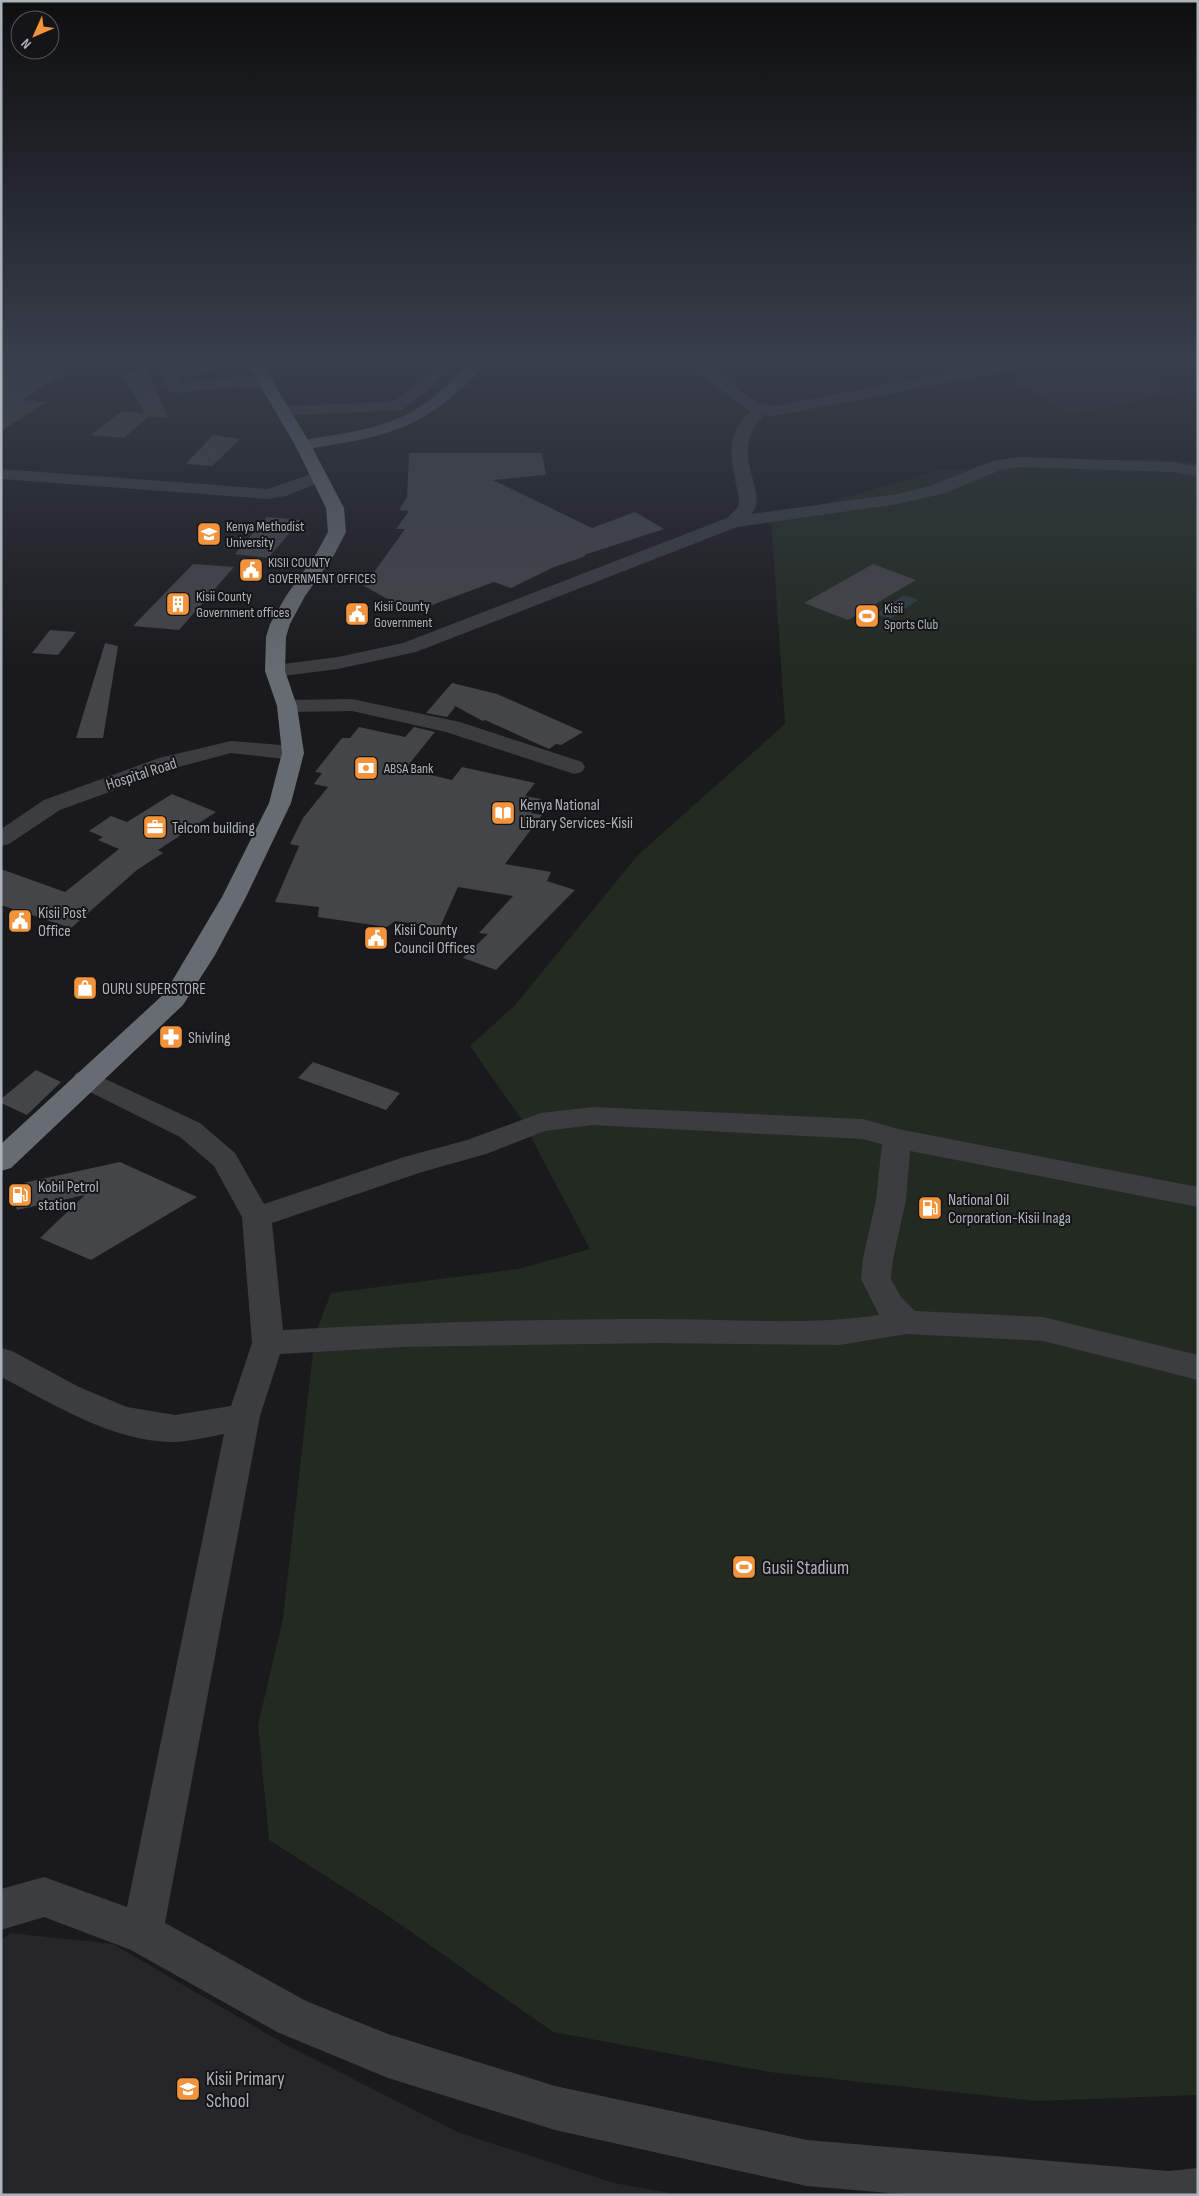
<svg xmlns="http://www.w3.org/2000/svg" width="1199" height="2196" font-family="'Sofia Sans Condensed',sans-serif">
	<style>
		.built { fill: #262629 }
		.green { fill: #222a21 }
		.water { fill: #2f3c40 }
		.building { fill: #444549 }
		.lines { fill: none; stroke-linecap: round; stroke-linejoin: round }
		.minor { fill: #3b3d41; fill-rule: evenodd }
		.major { fill: #575a60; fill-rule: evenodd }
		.highway { fill: #676c72; fill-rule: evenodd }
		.labels { text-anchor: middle; stroke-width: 4; stroke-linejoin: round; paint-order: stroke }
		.far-poi-label { font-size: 14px; fill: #acb4bb; stroke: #151517; text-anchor: start }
		.street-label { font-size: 16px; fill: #acb4bb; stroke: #151517 }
		.poi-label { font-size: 16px; fill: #acb4bb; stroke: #151517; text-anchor: start }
		.near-poi-label { font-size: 19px; fill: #acb4bb; stroke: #151517; text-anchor: start }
	</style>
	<rect width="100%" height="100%" fill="#1a1a1c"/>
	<path class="built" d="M1116 361 1177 392 1072 415 1013 382Z
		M10 1933 113 1944 288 2046 460 2133 614 2183 681 2195H1V1941Z"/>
	<path class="green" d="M1145 459 1198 463V2095L1036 2101 769 2072 553 2032 387 1915 269 1840 258 1725 283 1618 315 1334 331 1293 518 1269 590 1249 522 1120 470 1046 515 1005 638 855 785 724 771 519 940 470Z"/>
	<path class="water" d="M904 595 918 600 890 619 876 614Z"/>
	<path class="building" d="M19 365 70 370 22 400 46 402 1 431V379Z
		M147 369 168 418 149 416 124 438 91 435 122 411 145 414 122 373Z
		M213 435 240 439 212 466 186 464Z
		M409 453H542L546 475 493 480 592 528 635 512 664 529 584 555 586 556 554 567 511 588 494 582 421 609 400 606 364 586 405 529H396L409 511 399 510 407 497Z
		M267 517 301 520 268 558 235 554Z
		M193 564 234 567 179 630 133 626Z
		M873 564 916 580 848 620 804 603Z
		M50 630 76 632 58 655 32 653Z
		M105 643 118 646 103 738H76Z
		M452 683 497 694 583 732 561 745 556 744 549 749 485 720 483 721 453 705 455 707 447 717 426 713Z
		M359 727 405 737 414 727 435 732 405 769 452 780 462 767 535 783 525 796 541 799 531 813 542 815 505 864 551 872 547 881 575 890 496 970 463 958 488 934 479 933 513 896 458 887 440 927 395 921 387 927 318 917 319 907 275 902 299 846 290 844 303 818 328 787 314 784 322 773 315 772 342 738H350Z
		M172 794 216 812 158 850 163 853 137 870 71 928 1 905V869L65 892 119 849 98 840 103 837 89 831 111 816 127 822Z
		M313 1062 400 1093 386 1110 298 1078Z
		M36 1070 61 1082 27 1115 1 1103V1099Z
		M120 1162 197 1197 91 1260 40 1238 85 1195 17 1210 9 1186Z"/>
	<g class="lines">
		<path class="minor" d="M5 360H21L6 374 1 376V363Z
			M221 360H242L227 368 177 378 180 383C197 381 264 371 273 384L265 389 232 387 176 393 170 391 161 378 164 371Z
			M442 360H458L432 387 402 410 283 416 275 411 283 406 392 402 422 381Z
			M681 360C686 360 695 359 700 361 726 374 745 404 775 406L1015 360H1045L1038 365 775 416 764 415C725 455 772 492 751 514L898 494 930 486 992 461 1020 457 1171 462 1198 466V476L1171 472 1020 467 1001 470 942 494 898 504 737 527 416 652 338 669 275 677 268 675 265 671 268 667 275 665 338 657 403 643 727 518 738 507 739 501C734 465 720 441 750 411Z
			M1 469 268 489 317 472 323 473 326 477 323 481 286 496 268 499 1 479Z
			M352 699 460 722 582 762 585 767 582 772 574 774 446 732 352 711 287 712 280 710 277 706 280 702 287 700Z
			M231 741 293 746 301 748 304 753 301 758 293 760 231 753 175 768 60 810 9 844 1 846V829L44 800 159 758Z
			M86 1070 200 1123 235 1153 264 1204 404 1157 467 1140 541 1113 593 1107 863 1119 898 1129 1198 1187V1207L910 1151 906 1200 893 1259 891 1279 901 1297 915 1311 1043 1317 1198 1355V1380L1043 1341 907 1334 839 1345 657 1343 402 1347 280 1354 260 1416 165 1923 306 2001 388 2034 555 2086 807 2140 1169 2171 1198 2168V2195H912L807 2186 555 2130 388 2078 277 2032 131 1950 44 1917 1 1930V1889L44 1877 127 1907 224 1434C208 1437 192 1441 175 1442 114 1443 54 1404 1 1377V1348L12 1351 79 1387 127 1407 175 1415 231 1406 252 1343 242 1217 214 1166 180 1137 76 1085 72 1079 76 1073ZM593 1125 862 1139 882 1144 876 1200 863 1259 861 1279 879 1315C806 1326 731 1319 657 1319 532 1319 407 1323 283 1330L272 1223 422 1172 486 1154 545 1131Z"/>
		<path class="major" d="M473 360H489C483 369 473 377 465 385 413 435 371 438 303 450L297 449 295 445 297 441 303 440C345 433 389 429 424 404 442 392 457 375 473 360Z"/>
		<path class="highway" d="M245 360H260L311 445 344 508 346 532 334 555 305 596 290 624 286 637 285 671 297 706 304 753 291 803 246 897 215 955 183 1005 11 1168 1 1171V1144L165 993 222 897 269 803 282 753 277 706 265 671 266 637 270 624 286 596 316 554 328 532 326 508 295 445Z"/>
	</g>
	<linearGradient id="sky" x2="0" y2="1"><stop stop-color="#0e0e0f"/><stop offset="0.54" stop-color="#383e4b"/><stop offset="1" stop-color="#383e4b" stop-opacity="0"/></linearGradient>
	<rect width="1199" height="668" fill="url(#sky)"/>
	<defs>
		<symbol id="university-square" viewBox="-11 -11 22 22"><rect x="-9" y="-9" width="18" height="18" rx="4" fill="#f3933b" stroke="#151517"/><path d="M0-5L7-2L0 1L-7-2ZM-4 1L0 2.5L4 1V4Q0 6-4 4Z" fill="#fff"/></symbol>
		<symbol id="civic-square" viewBox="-11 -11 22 22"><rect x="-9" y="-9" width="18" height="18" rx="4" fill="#f3933b" stroke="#151517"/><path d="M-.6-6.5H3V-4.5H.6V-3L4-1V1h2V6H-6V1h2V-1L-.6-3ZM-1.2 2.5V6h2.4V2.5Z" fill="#fff"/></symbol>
		<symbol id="building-square" viewBox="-11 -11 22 22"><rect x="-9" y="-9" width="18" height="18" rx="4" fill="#f3933b" stroke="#151517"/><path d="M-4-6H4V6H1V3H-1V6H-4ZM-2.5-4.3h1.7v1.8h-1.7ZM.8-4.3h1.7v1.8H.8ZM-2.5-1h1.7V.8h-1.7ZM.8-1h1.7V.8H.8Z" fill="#fff"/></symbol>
		<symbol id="stadium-square" viewBox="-11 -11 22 22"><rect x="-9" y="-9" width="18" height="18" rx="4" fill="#f3933b" stroke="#151517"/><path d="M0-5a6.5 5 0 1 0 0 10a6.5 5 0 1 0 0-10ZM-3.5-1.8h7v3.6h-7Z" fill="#fff"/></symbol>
		<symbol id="bank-square" viewBox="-11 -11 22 22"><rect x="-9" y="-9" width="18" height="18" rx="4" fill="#f3933b" stroke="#151517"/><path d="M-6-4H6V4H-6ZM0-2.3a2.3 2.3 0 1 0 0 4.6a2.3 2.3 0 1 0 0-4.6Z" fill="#fff"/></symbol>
		<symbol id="library-square" viewBox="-11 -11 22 22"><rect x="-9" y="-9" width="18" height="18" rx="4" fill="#f3933b" stroke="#151517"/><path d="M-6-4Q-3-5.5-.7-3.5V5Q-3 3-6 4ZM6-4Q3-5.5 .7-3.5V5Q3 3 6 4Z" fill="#fff"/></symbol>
		<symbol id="office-square" viewBox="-11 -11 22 22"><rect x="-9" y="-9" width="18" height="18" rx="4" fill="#f3933b" stroke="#151517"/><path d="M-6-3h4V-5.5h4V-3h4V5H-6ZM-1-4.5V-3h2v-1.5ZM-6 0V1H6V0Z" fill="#fff"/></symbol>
		<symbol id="shop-square" viewBox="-11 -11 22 22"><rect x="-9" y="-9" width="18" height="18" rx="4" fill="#f3933b" stroke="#151517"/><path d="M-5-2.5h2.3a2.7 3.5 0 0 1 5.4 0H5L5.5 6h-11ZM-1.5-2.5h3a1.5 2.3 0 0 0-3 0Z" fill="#fff"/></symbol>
		<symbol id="pharmacy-square" viewBox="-11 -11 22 22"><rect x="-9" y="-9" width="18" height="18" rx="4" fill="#f3933b" stroke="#151517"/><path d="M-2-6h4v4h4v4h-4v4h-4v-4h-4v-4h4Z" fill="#fff"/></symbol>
		<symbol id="fuel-square" viewBox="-11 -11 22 22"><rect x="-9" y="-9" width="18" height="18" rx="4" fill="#f3933b" stroke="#151517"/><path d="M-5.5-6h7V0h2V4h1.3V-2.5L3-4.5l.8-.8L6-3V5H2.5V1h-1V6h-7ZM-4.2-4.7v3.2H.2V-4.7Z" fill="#fff"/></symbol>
		<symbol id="school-square" viewBox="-11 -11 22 22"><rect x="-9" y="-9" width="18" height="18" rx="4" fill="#f3933b" stroke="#151517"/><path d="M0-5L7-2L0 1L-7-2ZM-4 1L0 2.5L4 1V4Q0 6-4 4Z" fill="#fff"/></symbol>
	</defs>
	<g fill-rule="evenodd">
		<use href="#university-square" x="195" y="520" width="28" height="28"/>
		<use href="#civic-square" x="237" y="556" width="28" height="28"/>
		<use href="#building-square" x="164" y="590" width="28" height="28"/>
		<use href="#civic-square" x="343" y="600" width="28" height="28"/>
		<use href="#stadium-square" x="853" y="602" width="28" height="28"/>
		<use href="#bank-square" x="352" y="754" width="28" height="28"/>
		<use href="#library-square" x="489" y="799" width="28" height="28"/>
		<use href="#office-square" x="141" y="813" width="28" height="28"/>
		<use href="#civic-square" x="6" y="907" width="28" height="28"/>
		<use href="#civic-square" x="362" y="924" width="28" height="28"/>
		<use href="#shop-square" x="71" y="974" width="28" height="28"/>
		<use href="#pharmacy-square" x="157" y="1023" width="28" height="28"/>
		<use href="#fuel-square" x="6" y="1181" width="28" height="28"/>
		<use href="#fuel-square" x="916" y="1194" width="28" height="28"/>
		<use href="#stadium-square" x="730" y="1553" width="28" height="28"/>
		<use href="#school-square" x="174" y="2075" width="28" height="28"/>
	</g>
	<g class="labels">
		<g class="far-poi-label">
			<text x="226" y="531">Kenya Methodist<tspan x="226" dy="16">University</tspan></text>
			<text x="268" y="567">KISII COUNTY<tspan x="268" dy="16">GOVERNMENT OFFICES</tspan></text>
			<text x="196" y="601">Kisii County<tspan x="196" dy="16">Government offices</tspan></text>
			<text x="374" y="611">Kisii County<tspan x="374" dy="16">Government</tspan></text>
			<text x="884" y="613">Kisii<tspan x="884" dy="16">Sports Club</tspan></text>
			<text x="384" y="773">ABSA Bank</text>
		</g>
		<g class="street-label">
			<text transform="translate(141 773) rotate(-18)" y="6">Hospital Road</text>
		</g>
		<g class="poi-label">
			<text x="520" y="810">Kenya National<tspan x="520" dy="18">Library Services-Kisii</tspan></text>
			<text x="172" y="833">Telcom building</text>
			<text x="38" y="918">Kisii Post<tspan x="38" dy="18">Office</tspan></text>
			<text x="394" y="935">Kisii County<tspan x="394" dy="18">Council Offices</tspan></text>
			<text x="102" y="994">OURU SUPERSTORE</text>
			<text x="188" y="1043">Shivling</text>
			<text x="38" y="1192">Kobil Petrol<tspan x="38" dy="18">station</tspan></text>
			<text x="948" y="1205">National Oil<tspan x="948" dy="18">Corporation-Kisii Inaga</tspan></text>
		</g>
		<g class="near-poi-label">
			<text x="762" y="1574">Gusii Stadium</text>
			<text x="206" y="2085">Kisii Primary<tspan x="206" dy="22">School</tspan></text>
		</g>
	</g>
	<rect width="1199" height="2196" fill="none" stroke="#acb4bb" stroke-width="5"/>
	<g transform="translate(35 35) rotate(225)"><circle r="24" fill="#151517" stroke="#515559"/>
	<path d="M0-4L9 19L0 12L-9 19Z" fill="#f3933b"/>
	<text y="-8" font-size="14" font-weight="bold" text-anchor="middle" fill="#acb4bb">N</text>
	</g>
</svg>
